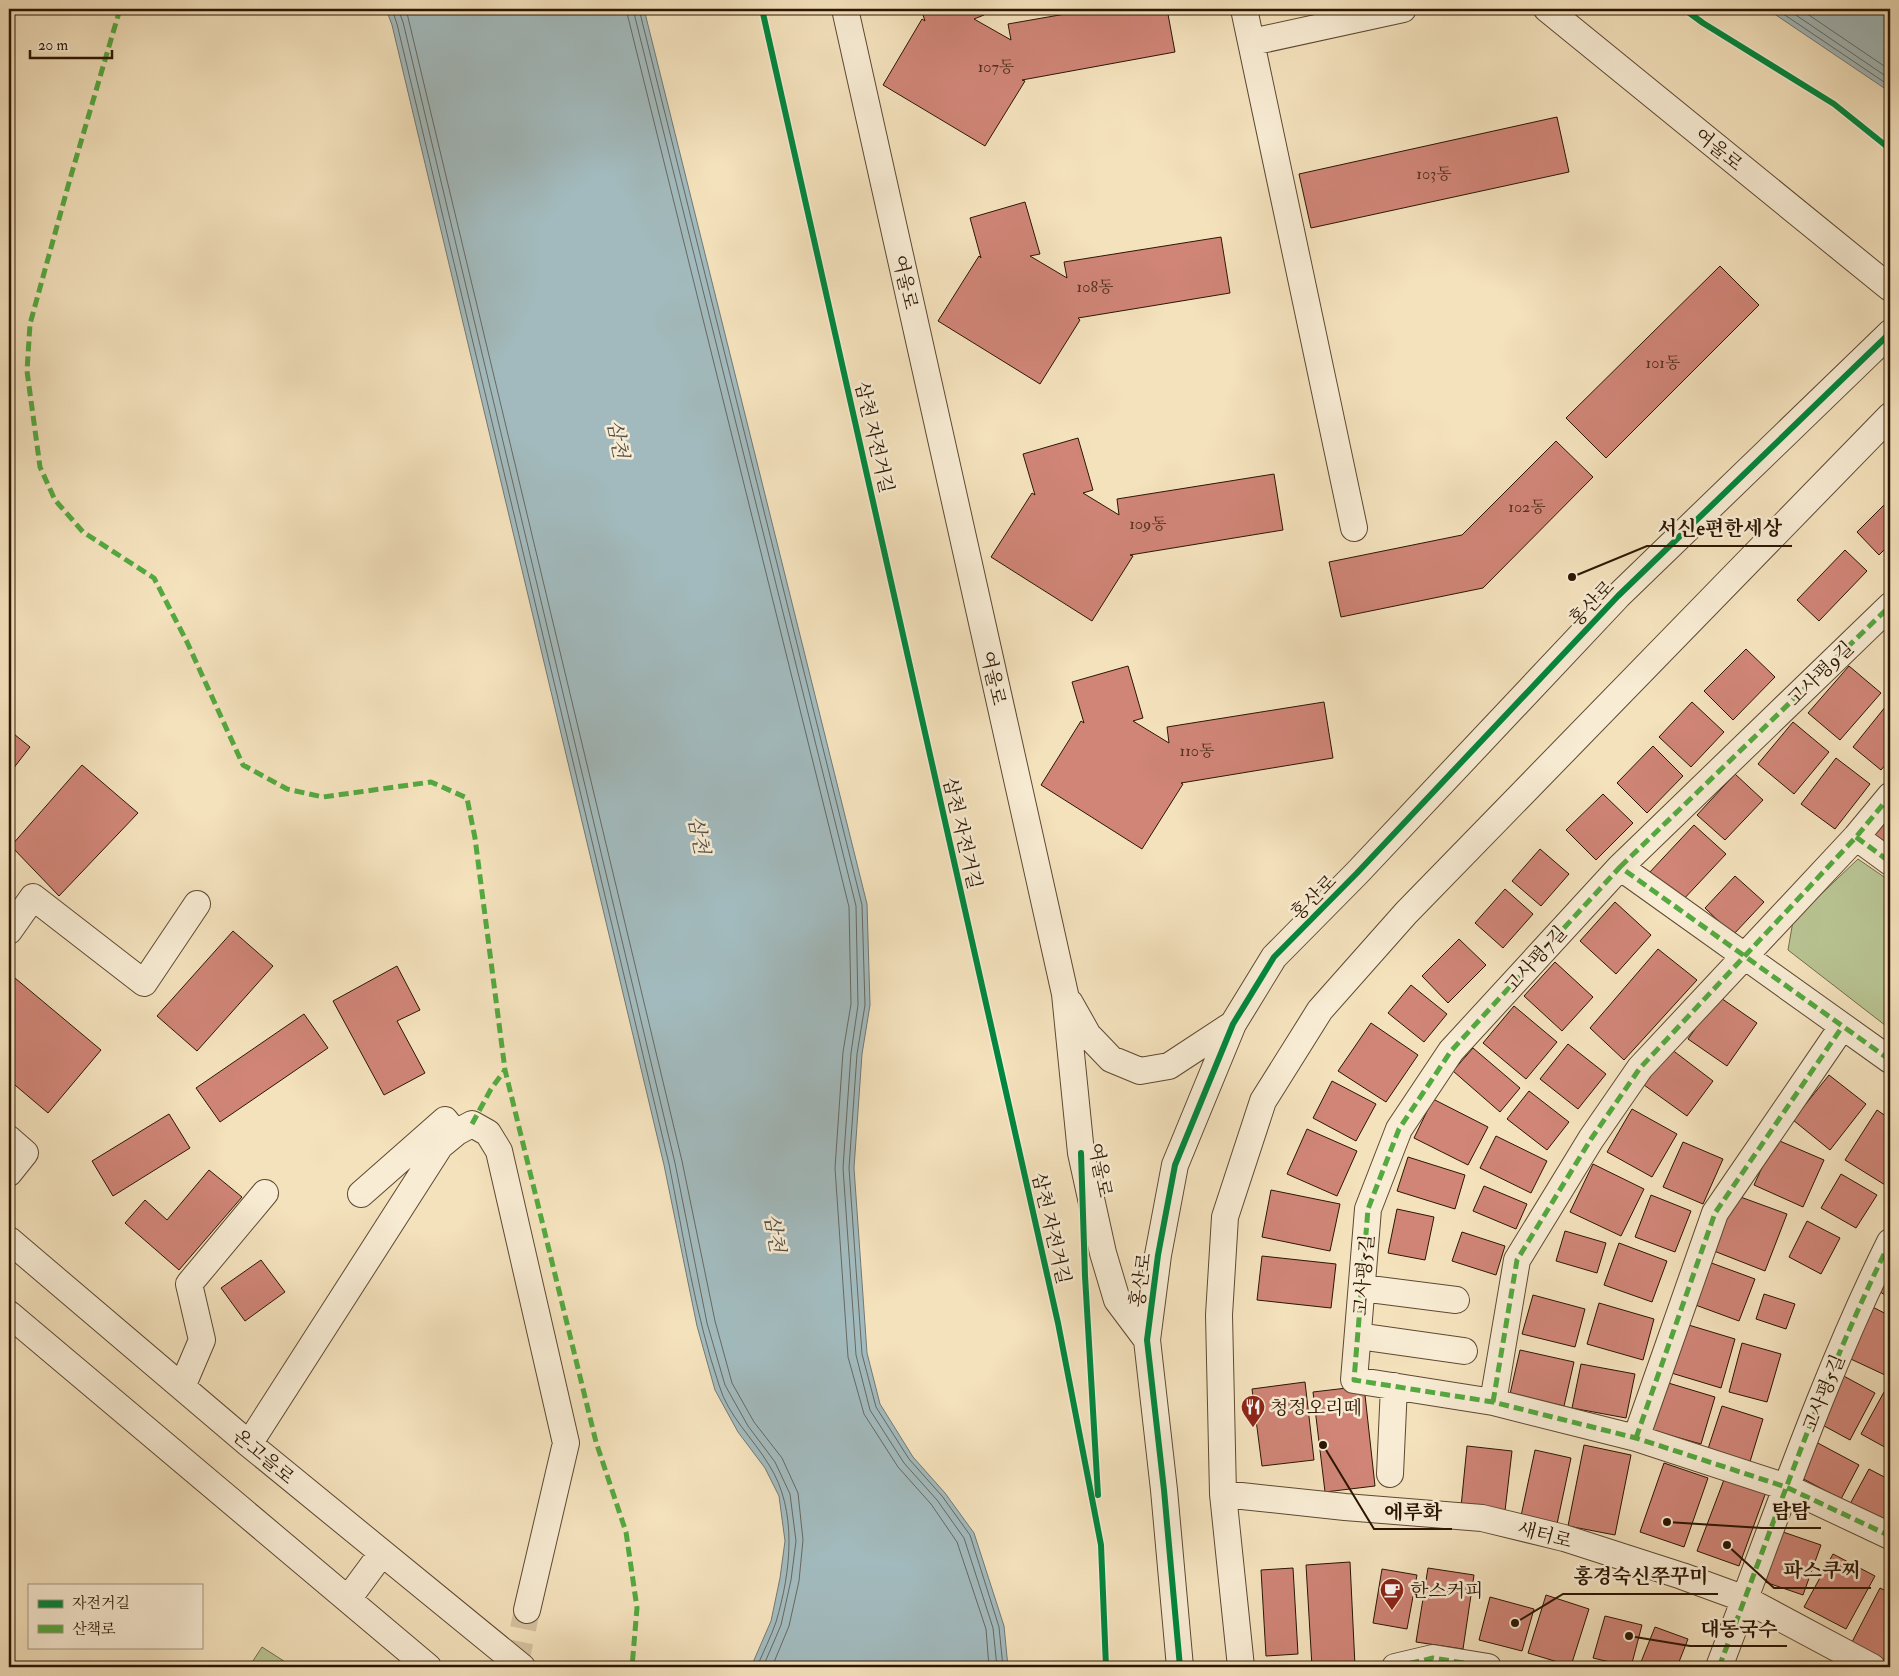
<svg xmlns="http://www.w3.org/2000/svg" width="1899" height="1676" font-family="'IM FELL Double Pica','Noto Serif KR',serif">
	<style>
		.green { fill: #b9c493; stroke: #726d4b }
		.water { fill: #a2babd; stroke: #737873 }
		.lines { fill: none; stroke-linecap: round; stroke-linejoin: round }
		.shore { stroke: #676860; stroke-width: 1 }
		.building { fill: #d08577; stroke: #2c1603 }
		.minor-tunnel { stroke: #d6c3a1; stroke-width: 26; stroke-dasharray: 26 13; stroke-linecap: butt }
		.minor-casing { stroke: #5e4932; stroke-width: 28 }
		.minor { stroke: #f8ecd4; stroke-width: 26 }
		.quiet { stroke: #54a940; stroke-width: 5; stroke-dasharray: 10 5; stroke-linecap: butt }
		.cycleway-casing { stroke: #f8ecd4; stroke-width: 9 }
		.cycleway { stroke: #00873e; stroke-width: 6 }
		.labels { text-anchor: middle; stroke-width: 5; stroke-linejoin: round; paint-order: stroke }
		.number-label { font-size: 16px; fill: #553220 }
		.street-label { font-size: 19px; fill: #2c1603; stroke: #f8ecd4 }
		.poi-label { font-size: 19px; fill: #2c1603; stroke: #f8ecd4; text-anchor: start }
		.water-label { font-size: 20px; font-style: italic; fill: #554f44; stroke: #f8ecd4 }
		.leader { fill: none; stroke: #2c1603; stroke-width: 2 }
		.callout-dot { fill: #2c1603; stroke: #f8ecd4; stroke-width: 2 }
		.callout-label { font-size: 20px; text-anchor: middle; font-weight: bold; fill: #2c1603; stroke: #f8ecd4; stroke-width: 5; stroke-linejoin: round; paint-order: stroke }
	</style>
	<rect width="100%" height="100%" fill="#f4e2bd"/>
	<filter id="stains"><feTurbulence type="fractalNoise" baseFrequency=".004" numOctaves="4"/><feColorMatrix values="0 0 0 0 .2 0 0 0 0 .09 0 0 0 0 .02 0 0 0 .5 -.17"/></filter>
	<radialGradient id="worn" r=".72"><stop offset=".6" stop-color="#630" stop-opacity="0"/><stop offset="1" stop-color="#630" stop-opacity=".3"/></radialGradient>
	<path class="green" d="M1858 859 1890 881V1029L1788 950 1793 921Z
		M262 1647 293 1667H249Z"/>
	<path class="water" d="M386 9H644L867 904 870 1005 862 1054 854 1168 867 1353 880 1404 913 1457 945 1493 974 1533 1004 1626 1008 1667H751L771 1621 780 1578 785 1541 779 1496 765 1468 738 1432 715 1390 697 1326 664 1165 392 25Z
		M1767 9H1890V92Z"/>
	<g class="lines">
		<path class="shore" d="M392 9 397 24 669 1164C684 1238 695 1314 719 1385 728 1416 753 1438 769 1465 798 1510 791 1572 776 1622 771 1637 763 1652 757 1667
			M398 9 403 22 675 1163 707 1323 725 1385 748 1426 775 1462 790 1494 796 1541 791 1580 781 1625 763 1667
			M406 9 682 1161 715 1321 732 1383 754 1422 782 1458 798 1493 803 1540 799 1581 789 1626 772 1667
			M626 9 849 907 851 1004 843 1052 835 1168 848 1357 864 1414 898 1467 931 1504 957 1542 986 1629 989 1667
			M633 9 856 906 858 1005 851 1053 843 1168 856 1355 870 1410 904 1463 937 1500 964 1538 993 1628 997 1667
			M639 9 862 905 865 1005 857 1054 849 1168 862 1354 876 1407 909 1459 942 1496 970 1535 999 1627 1003 1667
			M1776 9 1890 86
			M1787 9 1890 79
			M1800 9 1890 70"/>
	</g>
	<path class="building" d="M921 9H982L984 15 974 19 1011 40 1008 24 1094 9H1167L1175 52 1022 80 1025 81 985 146 883 85 922 19 925 21Z
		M1557 117 1569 172 1311 228 1299 174Z
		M1025 202 1040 254 1030 256 1067 278 1064 262 1221 237 1230 293 1078 318 1080 320 1040 384 938 321 979 256 981 258 970 218Z
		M1720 266 1759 305 1606 458 1566 418Z
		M1078 438 1093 490 1083 493 1119 515 1117 499 1274 474 1283 530 1130 555 1133 556 1092 621 991 557 1032 493 1035 495 1023 454Z
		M1556 441 1593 477 1483 588 1341 617 1329 562 1462 535Z
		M1890 499V544L1879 555 1857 532Z
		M1845 550 1867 571 1819 621 1797 600Z
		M1746 649 1775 677 1733 720 1704 691Z
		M1128 666 1143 718 1133 721 1169 743 1167 727 1324 702 1333 758 1181 783 1183 784 1142 849 1041 785 1081 721 1084 723 1072 682Z
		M1849 666 1881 693 1840 740 1808 713Z
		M1890 701V759L1881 770 1853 747Z
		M1692 702 1724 732 1691 767 1659 737Z
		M1793 722 1829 752 1794 794 1758 764Z
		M9 730 30 747 9 774Z
		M1653 746 1683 776 1647 813 1617 783Z
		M1836 758 1870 784 1835 829 1801 804Z
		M82 765 138 813 59 896 11 846Z
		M1735 774 1763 800 1725 840 1697 815Z
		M1603 794 1633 823 1596 860 1566 830Z
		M1890 809V856L1867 836Z
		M1694 825 1726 854 1681 902 1649 873Z
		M1540 849 1569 874 1541 906 1512 881Z
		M1735 876 1764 902 1733 935 1705 908Z
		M1505 889 1533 914 1503 948 1475 923Z
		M1615 902 1651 935 1616 974 1580 941Z
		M233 931 273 966 197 1051 157 1016Z
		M1459 939 1486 965 1448 1003 1422 976Z
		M1658 949 1697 980 1624 1060 1590 1028Z
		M1555 962 1593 997 1562 1031 1524 996Z
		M397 966 420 1010 397 1021 425 1073 384 1095 333 1001Z
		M9 973 101 1050 48 1113 9 1080Z
		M1411 985 1447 1014 1424 1042 1388 1013Z
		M1718 996 1757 1023 1727 1066 1688 1039Z
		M1514 1006 1557 1042 1526 1079 1483 1043Z
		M304 1014 328 1048 220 1122 196 1088Z
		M1371 1023 1418 1055 1386 1102 1338 1071Z
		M1568 1044 1606 1074 1578 1109 1540 1079Z
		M1473 1048 1520 1088 1500 1112 1453 1071Z
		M1671 1049 1713 1081 1687 1116 1644 1085Z
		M1829 1075 1866 1104 1830 1150 1793 1120Z
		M1332 1081 1376 1104 1356 1141 1313 1118Z
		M1529 1091 1569 1122 1547 1150 1507 1119Z
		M1433 1099 1488 1127 1468 1165 1414 1138Z
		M1632 1109 1677 1134 1652 1177 1607 1152Z
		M1877 1110 1890 1119V1188L1845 1160Z
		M169 1114 190 1148 113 1196 92 1161Z
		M1307 1129 1357 1151 1337 1196 1287 1174Z
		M1496 1136 1547 1161 1531 1193 1480 1168Z
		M1775 1139 1824 1160 1803 1207 1754 1185Z
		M1683 1142 1723 1159 1703 1204 1663 1187Z
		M1408 1157 1465 1175 1455 1209 1397 1191Z
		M1593 1164 1644 1189 1621 1236 1570 1212Z
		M209 1170 242 1197 179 1270 125 1223 145 1200 167 1220Z
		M1841 1174 1877 1195 1856 1228 1821 1208Z
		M1484 1186 1527 1204 1516 1229 1473 1211Z
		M1271 1190 1340 1204 1330 1251 1262 1237Z
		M1651 1195 1691 1211 1675 1252 1635 1237Z
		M1735 1195 1787 1214 1765 1271 1714 1251Z
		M1397 1209 1434 1217 1425 1260 1388 1253Z
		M1807 1221 1840 1238 1821 1274 1789 1257Z
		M1565 1231 1606 1243 1597 1273 1556 1261Z
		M1462 1232 1505 1246 1496 1275 1452 1261Z
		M1619 1243 1667 1261 1652 1302 1604 1285Z
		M1262 1256 1336 1264 1331 1308 1257 1300Z
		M261 1260 285 1292 245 1321 221 1288Z
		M1706 1261 1755 1279 1739 1321 1690 1303Z
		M1890 1267V1298L1877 1290Z
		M1764 1294 1795 1304 1786 1329 1756 1319Z
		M1533 1295 1585 1309 1575 1347 1522 1334Z
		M1599 1303 1654 1319 1643 1360 1587 1344Z
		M1865 1303 1890 1316V1365L1885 1375 1840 1354Z
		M1682 1323 1735 1339 1721 1388 1668 1372Z
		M1742 1343 1781 1354 1767 1402 1729 1392Z
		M1520 1350 1574 1362 1564 1406 1510 1394Z
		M1581 1364 1635 1374 1626 1418 1572 1408Z
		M1840 1374 1875 1393 1850 1440 1815 1421Z
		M1305 1382 1314 1460 1262 1466 1252 1389Z
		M1665 1382 1715 1397 1701 1444 1651 1430Z
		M1364 1386 1375 1486 1325 1492 1313 1392Z
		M1884 1392 1890 1396V1450L1861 1434Z
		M1722 1406 1763 1419 1749 1465 1707 1452Z
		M1814 1441 1859 1465 1841 1499 1796 1475Z
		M1584 1445 1631 1455 1615 1535 1568 1526Z
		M1467 1446 1512 1451 1505 1511 1461 1507Z
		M1535 1450 1571 1458 1557 1524 1521 1516Z
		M1664 1463 1708 1478 1684 1547 1640 1532Z
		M1869 1469 1890 1480V1524L1850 1504Z
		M1725 1477 1766 1492 1739 1566 1697 1551Z
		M1783 1532 1821 1545 1803 1595 1765 1582Z
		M1833 1554 1875 1576 1846 1629 1804 1607Z
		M1350 1562 1355 1666 1312 1667 1306 1565Z
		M1293 1568 1298 1654 1266 1656 1261 1570Z
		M1428 1568 1474 1575 1463 1649 1416 1642Z
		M1382 1569 1417 1575 1407 1629 1373 1623Z
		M1880 1588 1890 1593V1651L1885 1661 1851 1644Z
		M1546 1595 1589 1609 1571 1666 1528 1653Z
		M1490 1597 1534 1609 1522 1651 1479 1640Z
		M1605 1616 1642 1625 1631 1667 1593 1658Z
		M1655 1627 1688 1639 1677 1667H1639Z"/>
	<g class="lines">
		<path class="minor-tunnel" d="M515 1667 527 1610"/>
		<defs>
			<path id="minor" d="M845 9 1065 994 1081 1153 1103 1253 1117 1300 1147 1340
				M1244 9 1354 528
				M1547 9 1890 288
				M1252 42 1403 9
				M1856 837 1890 862
				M1620 867 1890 606
				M9 931 33 897 144 983 197 904
				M1070 1003 1088 1035 1111 1059 1140 1071 1169 1066 1233 1024
				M1890 1060 1620 867 1451 1051 1399 1129 1368 1209 1354 1380 1493 1402 1636 1438 1786 1487 1890 1536
				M9 1139 25 1153 9 1173
				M361 1194 445 1120 449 1125
				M9 1240 249 1444 522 1667
				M1362 1288 1456 1300
				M9 1314 428 1667
				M1358 1336 1464 1351
				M182 1387 202 1340 189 1284 265 1193
				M1493 1402 1517 1260 1591 1139 1640 1068 1856 837 1890 796
				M1636 1438 1715 1213 1842 1027
				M249 1444 440 1146 457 1132 472 1124 488 1133 499 1151 566 1443 527 1610
				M1390 1474 1394 1386
				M1223 1494 1345 1507 1482 1518 1564 1538 1682 1576 1745 1599 1872 1667
				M348 1599 382 1553
				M1180 1667 1164 1490 1147 1340 1158 1255 1175 1165 1233 1024 1274 957 1357 873 1618 596 1890 333
				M1241 1667 1223 1494 1219 1315 1225 1217 1263 1101 1320 1010 1406 913 1890 416
				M1395 1667 1433 1658 1488 1667
				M1719 1667C1774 1524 1822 1379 1890 1242"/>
		</defs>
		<use href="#minor" class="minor-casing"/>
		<use href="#minor" class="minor"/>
		<path class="quiet" d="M120 9 70 179 30 324 27 371 40 467 55 500 83 532 154 578 187 642 243 765 287 789 323 797 431 782 467 798 475 838 505 1070 596 1442 626 1532 637 1608 632 1667
			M1856 837 1890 862
			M1620 867 1890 606
			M1890 1060 1620 867 1451 1051 1399 1129 1368 1209 1354 1380 1493 1402 1636 1438 1786 1487 1890 1536
			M472 1124 491 1089 505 1070
			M1493 1402 1517 1260 1591 1139 1640 1068 1856 837 1890 796
			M1636 1438 1715 1213 1842 1027
			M1395 1667 1433 1658 1488 1667
			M1719 1667C1774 1524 1822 1379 1890 1242"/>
		<defs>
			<path id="cycleway" d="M762 9 1058 1323 1101 1545 1106 1667
				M1684 9 1703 23 1834 104 1890 149
				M1081 1153 1085 1276 1098 1495
				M1180 1667 1164 1490 1147 1340 1158 1255 1175 1165 1233 1024 1274 957 1357 873 1618 596 1890 333"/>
		</defs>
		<use href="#cycleway" class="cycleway-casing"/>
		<use href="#cycleway" class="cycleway"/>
	</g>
	<defs>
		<symbol id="restaurant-pin" viewBox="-11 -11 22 30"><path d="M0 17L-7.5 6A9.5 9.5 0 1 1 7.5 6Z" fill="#8f2418" stroke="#f8ecd4"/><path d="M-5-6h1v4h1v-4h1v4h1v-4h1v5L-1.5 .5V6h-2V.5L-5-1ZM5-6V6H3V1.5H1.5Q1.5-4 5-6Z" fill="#fff"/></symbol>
		<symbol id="cafe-pin" viewBox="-11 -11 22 30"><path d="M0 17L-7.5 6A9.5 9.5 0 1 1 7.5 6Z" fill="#8f2418" stroke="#f8ecd4"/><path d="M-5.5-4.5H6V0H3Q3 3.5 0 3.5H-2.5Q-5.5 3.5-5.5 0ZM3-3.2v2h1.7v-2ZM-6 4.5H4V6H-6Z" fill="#fff"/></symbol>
	</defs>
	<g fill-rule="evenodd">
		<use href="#restaurant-pin" x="1239" y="1393" width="28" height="38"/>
		<use href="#cafe-pin" x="1378" y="1576" width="28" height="38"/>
	</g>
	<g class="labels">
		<g class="number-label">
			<text x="996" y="72">107동</text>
			<text x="1434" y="179">103동</text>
			<text x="1095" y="292">108동</text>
			<text x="1663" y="368">101동</text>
			<text x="1527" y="512">102동</text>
			<text x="1148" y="529">109동</text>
			<text x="1197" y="756">110동</text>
		</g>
		<g class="street-label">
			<text transform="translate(1719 149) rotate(39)" y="7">여울로</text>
			<text transform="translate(906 282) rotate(77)" y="7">여울로</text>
			<text transform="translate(875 437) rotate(77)" y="7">삼천 자전거길</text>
			<text transform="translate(1591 603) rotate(-46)" y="7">홍산로</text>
			<text transform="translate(1820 673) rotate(-44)" y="7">고사평9길</text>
			<text transform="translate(994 678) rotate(77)" y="7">여울로</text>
			<text transform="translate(963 833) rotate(77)" y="7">삼천 자전거길</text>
			<text transform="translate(1313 897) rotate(-45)" y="7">홍산로</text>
			<text transform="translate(1535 959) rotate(-48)" y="7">고사평7길</text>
			<text transform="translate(1101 1170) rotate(79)" y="7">여울로</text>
			<text transform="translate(1052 1228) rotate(77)" y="7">삼천 자전거길</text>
			<text transform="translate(1363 1275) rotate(-85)" y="7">고사평5길</text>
			<text transform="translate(1140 1280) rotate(-82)" y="7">홍산로</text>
			<text transform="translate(1823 1393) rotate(-68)" y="7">고사평5길</text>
			<text transform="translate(264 1456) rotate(40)" y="7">온고을로</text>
			<text transform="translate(1545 1534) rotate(15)" y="7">새터로</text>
		</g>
		<g class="poi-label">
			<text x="1270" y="1414">청정오리떼</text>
			<text x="1410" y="1597">한스커피</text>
		</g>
		<g class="water-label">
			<text transform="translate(618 439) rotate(79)" y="7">삼천</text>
			<text transform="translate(699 835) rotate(79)" y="7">삼천</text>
			<text transform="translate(775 1233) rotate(80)" y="7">삼천</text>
		</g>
	</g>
	<path class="leader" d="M1572 577L1647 546H1792M1667 1522L1762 1528H1821M1323 1445L1374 1529H1452M1727 1545L1774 1588H1871M1515 1623L1563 1594H1718M1629 1636L1690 1646H1787"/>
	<g class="callout-dot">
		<circle cx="1572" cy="577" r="5"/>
		<circle cx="1667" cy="1522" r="5"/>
		<circle cx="1323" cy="1445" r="5"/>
		<circle cx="1727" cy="1545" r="5"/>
		<circle cx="1515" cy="1623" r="5"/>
		<circle cx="1629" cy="1636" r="5"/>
	</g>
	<g class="callout-label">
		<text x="1720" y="535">서신e편한세상</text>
		<text x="1791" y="1518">탐탐</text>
		<text x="1413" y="1519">에루화</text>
		<text x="1822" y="1577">파스쿠찌</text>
		<text x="1641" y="1583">홍경숙신쭈꾸미</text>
		<text x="1739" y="1636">대동국수</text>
	</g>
	<rect width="1899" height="1676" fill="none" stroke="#f4e2bd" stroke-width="30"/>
	<rect x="10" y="10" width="1879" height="1656" fill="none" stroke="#2c1603" stroke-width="2.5"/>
	<rect x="15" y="15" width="1869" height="1646" fill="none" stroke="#2c1603"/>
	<rect x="28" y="1584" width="175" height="65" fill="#f8ecd4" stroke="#a69680"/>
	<rect x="38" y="1600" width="25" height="8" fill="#00873e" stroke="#a69680"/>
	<text x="72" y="1608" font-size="15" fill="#2c1603">자전거길</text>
	<rect x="38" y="1625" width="25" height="8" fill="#54a940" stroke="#a69680"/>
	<text x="72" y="1634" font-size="15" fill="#2c1603">산책로</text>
	<path d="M30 50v8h82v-8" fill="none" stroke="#2c1603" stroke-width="2.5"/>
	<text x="38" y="50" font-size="15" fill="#2c1603" stroke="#f8ecd4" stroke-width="4" paint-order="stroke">20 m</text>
	<rect width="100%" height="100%" filter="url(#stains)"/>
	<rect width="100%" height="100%" fill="url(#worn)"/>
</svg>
